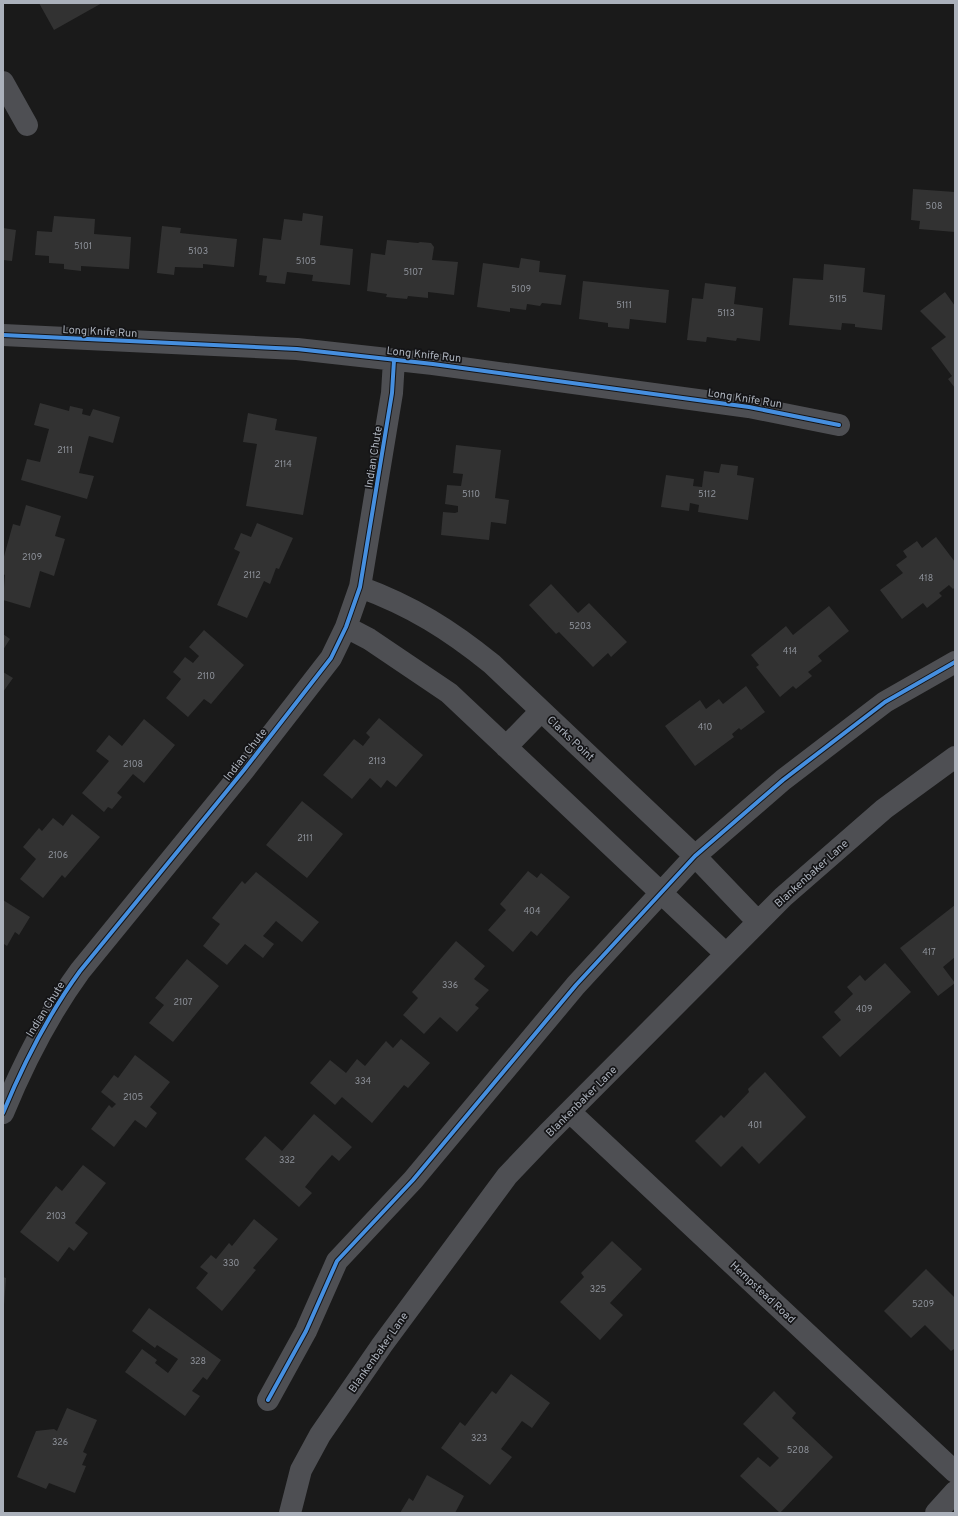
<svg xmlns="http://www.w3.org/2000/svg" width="958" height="1516" font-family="Overpass,sans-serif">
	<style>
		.building { fill: #323232 }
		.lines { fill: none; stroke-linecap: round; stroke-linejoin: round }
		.minor { stroke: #4e4f53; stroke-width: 22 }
		.cycleway-casing { stroke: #141416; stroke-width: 6 }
		.cycleway { stroke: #468fdf; stroke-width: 4 }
		.labels { text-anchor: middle; stroke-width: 3.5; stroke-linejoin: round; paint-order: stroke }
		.number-label { font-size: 9px; fill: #8d9199 }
		.street-label { font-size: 11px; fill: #abb1bb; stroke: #141416 }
	</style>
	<rect width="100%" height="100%" fill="#1a1a1a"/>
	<path class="building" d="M39 3H102L54 30Z
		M913 189 955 192V232L919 229 920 221 911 220Z
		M303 213 323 216 320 245 353 249 350 285 312 281 313 275 287 272 285 284 266 282 267 276 259 275 263 238 281 240 284 219 302 221Z
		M54 216 95 219 94 234 131 237 129 269 81 266V271L64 269V264L49 263V256L35 255 37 231 52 232Z
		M162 226 181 228 180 233 237 239 234 267 203 264V268L175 267 174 275 157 273Z
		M3 228 16 230 12 261 3 260Z
		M387 240 418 243 420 242 431 243 434 247 432 260 458 262 454 295 428 292V298L408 296 407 299 386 297 387 294 367 291 371 253 385 255Z
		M521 258 540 261 539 272 566 275 561 305 542 303 540 306 527 304 526 310 510 308V312L477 307 483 263 519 268Z
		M824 264 865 268 863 292 885 295 882 330 855 327V324L842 323 841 330 789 325 793 278 823 280Z
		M583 281 669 290 666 323 630 319 629 329 608 327V323L579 319Z
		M705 283 736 287 734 304 763 308 760 341 737 338 736 341 707 337 706 342 687 340 692 298 703 299Z
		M945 292 955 306V388L948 379 952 376 931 348 946 337 920 311Z
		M40 403 69 411 70 406 83 409 82 414 90 416 93 409 120 417 113 443 89 436 79 473 94 476 87 499 21 480 27 459 40 462 49 429 34 425Z
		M248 413 277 419 275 430 317 437 303 515 246 506 257 444 243 442Z
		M456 445 501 450 495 498 509 500 506 524 491 522 489 540 441 535 443 512 455 513 458 512V506L445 504 447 485 461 486 463 474 453 473Z
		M721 464 738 466 737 475 754 478 748 520 698 512 699 505 690 503 689 511 661 507 666 475 694 479 693 486 702 487 704 471 719 473Z
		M26 505 61 516 55 536 65 539 54 576 40 571 30 608 3 600 5 575 3 574V560L13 524 20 526Z
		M257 523 293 538 279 569 276 568 270 584 264 581 247 618 217 605 240 552 234 549 241 533 251 537Z
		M936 537 955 562V587L953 589 949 585 939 593 942 596 927 608 923 603 902 619 880 590 903 573 896 565 907 557 903 551 917 541 922 548Z
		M551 584 578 613 589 603 627 642 611 657 608 653 593 667 559 632 556 634 529 605Z
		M829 606 849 631 818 656 822 661 808 672 812 676 796 689 793 686 780 697 756 667 759 665 751 655 786 626 793 635Z
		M204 630 244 665 211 704 204 699 188 717 166 698 181 679 173 672 185 657 193 663 199 656 189 647Z
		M3 634 10 639 3 650Z
		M3 672 13 678 3 692Z
		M746 686 765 712 741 730 739 728 732 734 734 737 695 766 665 726 700 700 706 709 719 699 723 704Z
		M379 718 423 755 396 787 387 780 381 788 370 778 352 799 323 775 354 739 363 746 370 737 366 733Z
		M144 719 175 745 144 783 133 774 117 793 122 797 112 809 108 807 104 812 82 793 109 761 96 751 109 735 122 746Z
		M302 801 343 834 307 878 266 845Z
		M72 814 100 837 65 878 62 875 43 898 20 879 36 859 23 847 39 828 42 831 53 818 63 826Z
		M528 871 537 878 541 873 570 897 537 936 531 931 513 952 488 930 506 910 500 904Z
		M256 872 319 922 302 942 276 921 263 936 274 944 263 958 245 944 227 965 203 946 220 924 212 918 242 881 245 884Z
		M3 900 30 917 19 935 15 932 7 946 4 944 3 946Z
		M955 905V957L943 967 955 983 938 996 900 948Z
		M456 941 485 966 474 979 489 990 475 1005 479 1008 457 1032 440 1017 424 1034 403 1015 418 998 412 992Z
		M187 959 219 986 173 1042 149 1023 164 1005 155 998Z
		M885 963 911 992 840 1057 822 1037 841 1020 834 1012 853 994 847 987 860 975 865 981Z
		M401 1039 430 1063 408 1088 404 1085 372 1123 342 1097 335 1105 310 1083 330 1060 346 1073 357 1059 365 1066 386 1041 393 1048Z
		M135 1055 170 1082 150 1107 157 1113 146 1128 135 1120 114 1147 91 1129 109 1105 112 1108 116 1104 101 1092 114 1075 118 1078Z
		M765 1072 806 1117 759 1164 742 1146 721 1167 695 1141 721 1115 724 1118 749 1092 748 1089Z
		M314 1114 352 1147 339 1161 332 1155 317 1172 305 1187 312 1193 299 1207 245 1159 265 1136 282 1151Z
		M83 1165 106 1183 75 1223 88 1233 74 1251 69 1247 58 1262 20 1232 56 1186 62 1191Z
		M254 1219 278 1239 253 1268 256 1270 222 1311 196 1288 208 1273 200 1267 211 1255 216 1259 229 1243 232 1246Z
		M612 1241 642 1269 610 1303 623 1315 600 1340 560 1302 584 1277 581 1273Z
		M926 1269 955 1298V1350L954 1349 951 1351 925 1325 911 1338 884 1311Z
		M3 1277 6 1278 4 1305H3Z
		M149 1308 221 1360 207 1380 203 1377 192 1391 200 1396 185 1416 125 1372 142 1349 157 1360 155 1363 168 1373 178 1359 157 1345 155 1348 132 1331Z
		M511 1374 550 1403 532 1428 522 1421 501 1449 512 1457 490 1485 441 1448 460 1422 465 1426 492 1391 496 1394Z
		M774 1391 796 1413 792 1418 833 1457 780 1513 740 1476 758 1457 770 1467 779 1458 743 1424Z
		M67 1408 97 1420 83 1452 87 1454 82 1465 86 1466 75 1493 49 1483 46 1489 17 1477 36 1431 54 1429 57 1431Z
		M427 1475 464 1496 455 1513H400L409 1498 413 1501Z"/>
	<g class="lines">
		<path class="minor" d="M3 82 27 125
			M3 335 297 349 433 364 749 407 839 425
			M360 587C412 606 450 630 492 664L695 856 758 922
			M346 627 369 639 449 693 726 954
			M506 747 541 711
			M570 1112 955 1472
			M3 1113C24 1062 48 1015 80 971L244 770 331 658 346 627 360 587 392 393 394 360
			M268 1400 306 1331 337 1261 413 1180 576 985 695 856 783 780 885 702 955 662
			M290 1513 301 1470 320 1435 382 1345 507 1176 547 1134 783 897 884 809 955 757
			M936 1513 955 1492"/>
		<defs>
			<path id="cycleway" d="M3 335 297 349 433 364 749 407 839 425
				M3 1113C24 1062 48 1015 80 971L244 770 331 658 346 627 360 587 392 393 394 360
				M268 1400 306 1331 337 1261 413 1180 576 985 695 856 783 780 885 702 955 662"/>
		</defs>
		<use href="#cycleway" class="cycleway-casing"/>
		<use href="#cycleway" class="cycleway"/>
	</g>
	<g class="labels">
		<g class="number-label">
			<text x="934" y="209">508</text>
			<text x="83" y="249">5101</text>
			<text x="198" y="254">5103</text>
			<text x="306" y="264">5105</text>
			<text x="413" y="275">5107</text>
			<text x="521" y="292">5109</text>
			<text x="838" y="302">5115</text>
			<text x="624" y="308">5111</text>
			<text x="726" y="316">5113</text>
			<text x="65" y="453">2111</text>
			<text x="283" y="467">2114</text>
			<text x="471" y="497">5110</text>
			<text x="707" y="497">5112</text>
			<text x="32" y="560">2109</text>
			<text x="252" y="578">2112</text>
			<text x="926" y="581">418</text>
			<text x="580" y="629">5203</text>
			<text x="790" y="654">414</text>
			<text x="206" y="679">2110</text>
			<text x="705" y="730">410</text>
			<text x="377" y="764">2113</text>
			<text x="133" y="767">2108</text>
			<text x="305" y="841">2111</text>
			<text x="58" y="858">2106</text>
			<text x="532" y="914">404</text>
			<text x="929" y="955">417</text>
			<text x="450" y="988">336</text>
			<text x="183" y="1005">2107</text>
			<text x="864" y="1012">409</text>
			<text x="363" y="1084">334</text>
			<text x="133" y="1100">2105</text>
			<text x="755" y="1128">401</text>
			<text x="287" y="1163">332</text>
			<text x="56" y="1219">2103</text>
			<text x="231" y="1266">330</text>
			<text x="598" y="1292">325</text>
			<text x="923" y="1307">5209</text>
			<text x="198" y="1364">328</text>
			<text x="479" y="1441">323</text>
			<text x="60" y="1445">326</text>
			<text x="798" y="1453">5208</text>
		</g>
		<g class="street-label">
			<text transform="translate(100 331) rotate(3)" y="4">Long Knife Run</text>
			<text transform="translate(424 354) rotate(6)" y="4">Long Knife Run</text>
			<text transform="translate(745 398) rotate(9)" y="4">Long Knife Run</text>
			<text transform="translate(373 457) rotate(-81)" y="4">Indian Chute</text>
			<text transform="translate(571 738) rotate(43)" y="4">Clarks Point</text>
			<text transform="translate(245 754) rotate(-52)" y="4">Indian Chute</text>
			<text transform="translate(811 873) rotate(-42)" y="4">Blankenbaker Lane</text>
			<text transform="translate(45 1009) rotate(-58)" y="4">Indian Chute</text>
			<text transform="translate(581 1101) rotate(-45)" y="4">Blankenbaker Lane</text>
			<text transform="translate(763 1292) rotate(43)" y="4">Hempstead Road</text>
			<text transform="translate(378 1352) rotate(-55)" y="4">Blankenbaker Lane</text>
		</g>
	</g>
	<rect width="958" height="1516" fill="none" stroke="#abb1bb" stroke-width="8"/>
</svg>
